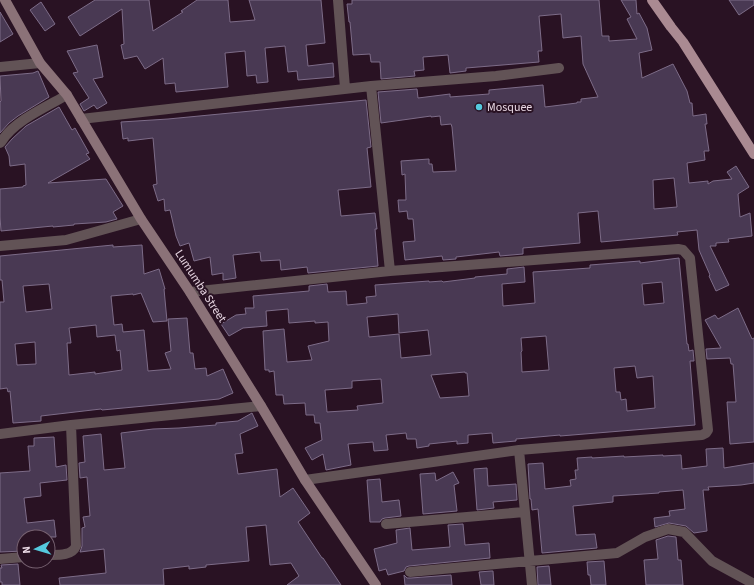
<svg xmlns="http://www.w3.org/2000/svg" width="754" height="585" font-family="'Source Sans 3',sans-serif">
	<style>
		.building { fill: #493953; stroke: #7d6c88; fill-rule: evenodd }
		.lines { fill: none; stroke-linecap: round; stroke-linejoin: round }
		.minor { stroke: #625356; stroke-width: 10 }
		.secondary { stroke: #8b7278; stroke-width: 10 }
		.primary { stroke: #aa8a92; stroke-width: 10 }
		.poi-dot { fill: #55cadf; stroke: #291223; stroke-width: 1.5 }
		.labels { text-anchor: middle; stroke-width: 4; stroke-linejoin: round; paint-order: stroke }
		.poi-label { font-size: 12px; fill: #e9d8e4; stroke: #291223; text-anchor: start }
		.street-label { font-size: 12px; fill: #e9d8e4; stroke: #291223 }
	</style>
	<rect width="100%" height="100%" fill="#291223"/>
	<path class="building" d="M95 0H149L153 31 183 12 181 11 197 0H228L230 22 255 20 249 0H321L325 43 306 45 308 66 333 63 334 77 298 80 297 71 288 72 285 46 265 48 268 82 257 83 256 75 247 76 245 51 225 53 228 87 176 92 175 83 165 84 163 58 145 69 137 56 124 59 121 45 124 44 122 9 80 36 68 17Z
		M352 0H599L602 36H609V41L637 39 627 19 631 17 621 0H636L637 14 639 13 647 28 652 50 639 53 642 78 673 64 687 91 690 103H692L693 116 706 114 707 124H705L709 151H704L705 160 687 163 689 183 708 181V184L713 181 732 179 727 172 736 166 749 187 738 194 740 217 750 213 752 236 728 239 729 242 716 243V246H710L729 285 716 291 709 276 710 275 699 250 697 230 677 232 678 235 601 242 598 211 578 213 580 243 523 248V254L500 256 499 252 456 257V259L443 260 442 256 405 260 403 242 415 241 413 219H408L407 211 399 212 398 200H406L405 174 402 175 401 161 429 159V164H432L433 172 456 171 452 127 451 124 441 125 440 116 431 117V116L381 123 378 92 417 89 418 98 450 94V97L489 94V90L543 85 545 107 577 103V102H581V99L598 97 583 64 581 36 563 38 561 14 539 16 542 51H538L539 62 466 68V71L450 73 448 55 423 57 424 70 414 71 415 76 381 79 380 62H371L370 54 353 55 350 22H349L347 4H352ZM674 178 677 207 654 209 653 180Z
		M729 0H754V5L739 15Z
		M41 2 55 24 45 31 30 10Z
		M0 12 13 34 0 42Z
		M97 45 103 77 93 79 107 103 97 109 94 105 84 111 80 104 89 98 73 73 78 72 67 51Z
		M38 71 49 97 18 116 9 123 0 133V102L1 101 0 76 33 73Z
		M366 100 371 147 367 148 371 187 338 190 341 216 375 213 377 229H375L378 266 308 273 307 267 281 270 280 260 261 261 260 252 233 255 236 278 223 280V273L212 275 210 257 194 261 189 243 180 246 176 236 170 210 165 211 164 199 158 201 153 185 157 184 153 138 128 141V138L123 139 121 122 168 119Z
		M59 107 72 130 75 128 89 153 86 154 90 159 48 183 106 179 123 206 113 212 117 219 106 222 74 224V225L53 227V226L1 231 0 217V189L23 187V186L26 185 25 164 10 166 9 156 5 147 12 139 26 126Z
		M113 245V247L142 245 144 274 159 269 165 289H164L167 321 153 322 141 293 133 295V294L111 296 114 325 122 324 123 332 144 330 148 371 171 369 165 353 171 351 168 319 187 318 190 353H193L195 369 206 368 207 376 223 369 233 393 219 399 102 410 101 409 41 416V421L13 423 10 391 8 392 7 388 0 389V302H4L2 280H0V256ZM49 284 52 309 26 312 23 286ZM96 325 97 337 115 335 117 351 120 350 122 370 95 374V372L69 375 67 343H71L69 328ZM35 342 36 364 17 365 15 344Z
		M679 258 687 344H688L689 351 693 350 694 361H690L695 425 560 436V435L516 439V441L493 443 492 433 468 435V443L457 444V441L429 444V446L417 448 416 439H407L406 433 386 435 388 450 374 451 373 442 348 444 351 465 326 470 323 454 312 460 305 448 322 440 320 423H315L314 415H306L305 403 284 404 283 395H276L274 371 269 372V370H265L263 331 284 329 287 362 312 360 308 346 329 341 328 322 315 323V321L289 323 288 309 266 311 267 326 243 328 229 336 221 324 236 315 246 314 245 308H254L253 296 309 291V286L327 284 328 292 346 291 347 305 367 303 366 297 376 296 375 285 429 281V282L442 281 443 282 475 278V277L507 274V269L524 267 525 282 502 284 503 306 535 303 533 272 590 268V265L640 261V263ZM662 282 664 303 644 305 642 284ZM398 314 399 333 428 330 431 355 401 358 399 334 369 337 367 317ZM546 336 549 370 522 372 521 352 522 351 521 338ZM635 366 637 378 653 376 655 408 627 411 626 399 621 400 620 392H616L614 368ZM465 372V373H467L469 396 440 398 431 375ZM381 379 383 403 357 406 358 410 327 412 325 390 352 388V381Z
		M738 308 752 339 754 338V442L730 444 727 402H736L733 364H731L730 358 707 359 706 349 721 348 705 320 715 315 718 319Z
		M252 413 258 426 240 434 243 453 235 454 238 474 277 469 280 497 293 488 310 513 298 522 322 558H323L341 585H287L299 576 291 563 270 565 266 525 246 527 249 561 206 565V567L189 569V566L163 569 164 585H60L59 578 106 573 104 549 80 552 82 546V528L85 527 83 517 90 516 87 477 80 478 79 463 85 462 83 436 101 434 104 470 125 468 121 433 153 429 179 428 216 425V423L238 421Z
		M54 437 56 467 66 465 67 480 40 483 41 496 24 498 27 523 54 520 56 537H24V551L0 552V473L30 471 28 446H34V438Z
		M723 448 724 468 754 463V483L741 485 708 487 709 490H703L707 531 694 533 686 526 669 523 655 527 654 518 670 516 669 511 685 509 683 490 659 492V493L613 496V502L573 506 576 535 595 534 597 548 542 553 538 509 532 510 531 499H530L528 464 543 463 545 489 571 486 570 480 576 479 575 470H578L577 458 592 457V458L624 456V457L663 455V456L681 455 682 469 707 466 706 449Z
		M487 468 488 486 516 484 517 500 493 502 494 508 477 510 474 469Z
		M453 472 459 483 454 485 457 511 423 514 420 474 435 473 436 481Z
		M380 479 382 502 399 500 401 516 385 518 382 519 380 522H370L367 480Z
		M463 524 465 545 489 543 490 558 409 566 406 567 404 571 388 575 386 569 379 571 374 549 397 543 396 530 410 528 412 550 450 547 448 525Z
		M668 536 676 537 678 560H681L683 585H646L644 560 658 559 656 540Z
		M604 561 606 585H591L590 575H588L587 562Z
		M18 564 20 585H2V582H0V568H2L1 565Z
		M549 566 551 585H538L537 567Z
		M491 571H493L494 585H481L479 572Z
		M404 575 407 578H411L451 575 452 585H405Z"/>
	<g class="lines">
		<path class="minor" d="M338 0 345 88
			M0 67 40 63
			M81 119 371 86
			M0 143 1 142C14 121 46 107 67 95
			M0 246 66 240 141 219
			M390 271 371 86 496 76 559 68
			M190 292 390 271 678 249 683 250 690 258 708 430 706 433 702 435 519 450 305 480
			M0 434 71 425 261 406
			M519 450 532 585
			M386 524 524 512
			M48 555C58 555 72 556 76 546L71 425
			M0 559 24 557
			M410 572 617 553 645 537 668 529 684 532 712 561 754 584"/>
		<path class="secondary" d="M5 0 40 63 67 95 141 219 190 292 261 406 305 480 376 585"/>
		<path class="primary" d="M652 0 671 27 683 42 754 154"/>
	</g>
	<circle class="poi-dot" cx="479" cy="107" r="4"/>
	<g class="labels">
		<g class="poi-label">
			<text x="487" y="111">Mosquee</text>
		</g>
		<g class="street-label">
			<text transform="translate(201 286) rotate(57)" y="4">Lumumba Street</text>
		</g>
	</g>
	<g transform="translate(36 549) rotate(265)"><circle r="19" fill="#291223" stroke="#766170"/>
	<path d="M0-3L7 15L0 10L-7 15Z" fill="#55cadf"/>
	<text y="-6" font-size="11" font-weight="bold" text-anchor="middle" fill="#e9d8e4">N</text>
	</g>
</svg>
